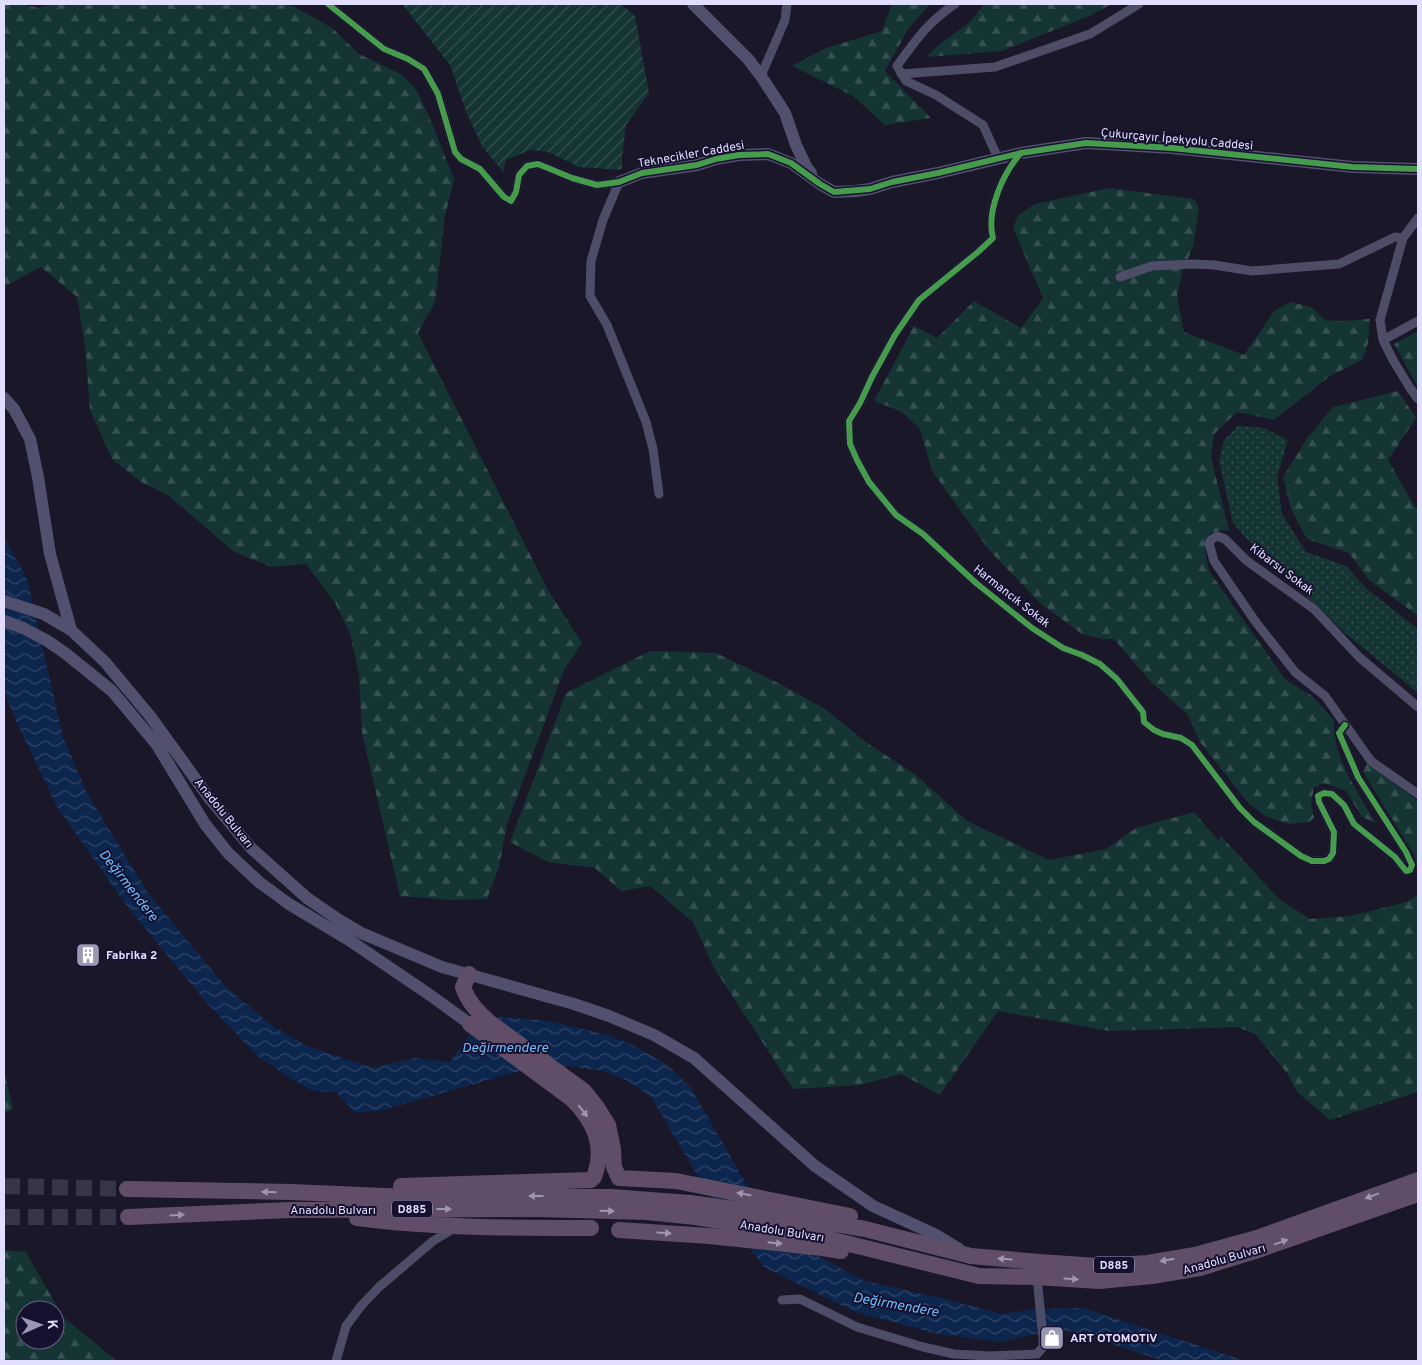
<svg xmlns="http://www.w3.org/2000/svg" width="1422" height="1365" font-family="Overpass,sans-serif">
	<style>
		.grass { fill: url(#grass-dots) }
		.forest { fill: url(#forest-firs); fill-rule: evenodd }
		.garden { fill: url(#garden-furrows) }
		.water { fill: url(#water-waves) }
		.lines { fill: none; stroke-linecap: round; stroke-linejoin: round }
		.highway-tunnel { stroke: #383548; stroke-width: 16; stroke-dasharray: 16 8; stroke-linecap: butt }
		.street { stroke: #4e4d68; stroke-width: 9 }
		.secondary { stroke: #51506e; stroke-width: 12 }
		.highway { stroke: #604d67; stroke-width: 16 }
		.cycleway-casing { stroke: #16112e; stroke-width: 9 }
		.cycleway { stroke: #469c4c; stroke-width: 6 }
		.oneway { fill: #a096b3 }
		.labels { text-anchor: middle; stroke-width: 4; stroke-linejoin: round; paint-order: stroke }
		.shield { fill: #16112e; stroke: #a4a0c0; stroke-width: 1 }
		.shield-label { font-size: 11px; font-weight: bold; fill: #e1deff }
		.street-label { font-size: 12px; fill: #e1deff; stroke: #16112e }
		.poi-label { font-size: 12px; font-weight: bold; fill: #e1deff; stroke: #16112e; text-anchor: start }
		.water-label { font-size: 14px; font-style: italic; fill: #6cbdff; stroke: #16112e }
	</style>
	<defs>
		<pattern id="grass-dots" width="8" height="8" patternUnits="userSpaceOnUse" patternTransform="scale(1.25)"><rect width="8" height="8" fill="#153434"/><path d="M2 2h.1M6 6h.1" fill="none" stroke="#375152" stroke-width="1.8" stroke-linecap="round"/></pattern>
		<pattern id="forest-firs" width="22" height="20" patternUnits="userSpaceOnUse" patternTransform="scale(1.25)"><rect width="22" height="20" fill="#153434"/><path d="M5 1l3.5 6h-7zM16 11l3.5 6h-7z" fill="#375152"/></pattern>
		<pattern id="garden-furrows" width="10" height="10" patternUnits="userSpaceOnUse" patternTransform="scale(1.25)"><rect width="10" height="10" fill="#153434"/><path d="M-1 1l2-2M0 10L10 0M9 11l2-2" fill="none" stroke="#375152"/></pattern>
		<pattern id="water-waves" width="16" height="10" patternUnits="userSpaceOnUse" patternTransform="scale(1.25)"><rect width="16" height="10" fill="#0d264e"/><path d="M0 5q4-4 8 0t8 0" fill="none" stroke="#304569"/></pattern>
	</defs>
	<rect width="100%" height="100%" fill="#1a1728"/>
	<path class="grass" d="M1238 426 1264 428 1288 440 1277 476 1282 514 1306 552 1346 566 1367 589 1418 629V693L1345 633 1271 562 1245 537 1233 523 1219 460 1224 440Z"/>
	<path class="forest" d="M4 4H21L39 8 48 4H289L332 28 359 54 401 74 416 89 429 116 454 179 445 216 435 302 418 333 548 590 582 643 564 670 507 824 499 867 487 899 452 900 400 896 362 733 359 675 350 633 335 603 306 564 271 567 233 551 168 495 141 482 112 459 90 410 85 346 77 297 41 267 7 285 4 289Z
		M892 4H930L908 29 885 71 931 118 885 125 853 96 792 66 826 48 882 31Z
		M984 4H1112L1089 16 1002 51 926 57 942 42 970 22Z
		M1109 188 1194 199 1199 208 1193 247 1182 272 1177 296 1184 332 1244 355 1274 311 1291 302 1311 307 1325 320 1340 321 1370 319 1368 343 1362 360 1330 376 1274 420 1237 412 1214 434 1211 457 1229 531 1224 530 1210 533C1202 548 1206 554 1209 571L1285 679 1312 696 1334 720C1331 754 1359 795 1376 823L1362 817 1346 791 1324 783 1314 788 1311 802 1314 818 1309 822 1289 824 1265 816 1248 803 1200 742 1187 714 1152 683 1114 639H1102L1082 634 1041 604 989 550 932 471 920 429 902 412 874 401 914 326 937 338 974 301 1021 328 1043 298 1013 228 1018 215 1035 204Z
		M1417 332 1418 335V387L1394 344Z
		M1398 391 1416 418 1388 460 1415 507 1418 509V616L1369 580 1349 553 1307 539 1291 509 1283 477 1308 437 1333 407Z
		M650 651 716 653 782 685 825 709 867 743 916 775 967 821 1049 860 1106 849 1136 828 1194 812 1218 840 1221 836 1279 899 1310 919 1351 916 1406 902 1418 895V1092L1330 1120 1297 1092 1287 1073 1255 1034 1237 1027 1109 1031 998 1011 940 1095 901 1074 860 1085 793 1089 714 968 693 922 650 886 621 891 595 868 548 862 510 842 566 693Z
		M1367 763 1418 801V869L1414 854 1363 772Z
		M4 1071 13 1109 4 1114Z
		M4 1250 26 1252 63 1317 117 1361H4ZM25 1310H55V1340H25Z"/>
	<path class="garden" d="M402 4H621L635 16 649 93 626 125 622 158V170L579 167 548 152 530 150 506 160 503 172 482 146 466 112 450 65Z"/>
	<path class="water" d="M4 537 27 579 63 737 87 793 148 893 226 987 274 1027 307 1046 370 1067H376L415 1058 450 1062 471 1033 499 1017 549 1021 607 1035 628 1043 663 1062 690 1086 749 1189 799 1246 865 1281 941 1298 1002 1314 1035 1309 1083 1308 1245 1361H1164L1070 1331 1036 1334 999 1342 938 1334 855 1312 764 1267 703 1185 651 1097 628 1081 604 1071 567 1066 520 1071 379 1111 356 1113 336 1092 313 1091 288 1077 256 1055 206 1002 129 909 57 807 17 723 4 692Z"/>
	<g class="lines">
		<path class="highway-tunnel" d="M4 1186 127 1189
			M4 1217H128"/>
		<path class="street" d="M328 4 384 49 408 59 424 69 438 94 455 152 461 159 480 169 504 197 511 201 516 192 519 175 527 166 538 164 572 178 597 185 619 182
			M955 4C928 22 916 40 897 66L906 81 936 95 983 125 998 158
			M901 74 995 67 1090 34 1139 4
			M761 76 785 20 787 4
			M1021 153C1003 173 986 211 993 238L978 252 919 300 895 335 872 377 860 403 849 421 850 444 857 460 869 482 896 515 923 534 976 583 1032 628 1063 648 1082 655 1100 664 1117 679 1132 698 1143 712 1144 722 1154 730 1163 734 1181 738 1192 745 1240 808 1254 822 1301 856 1312 861H1324L1329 859 1333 853 1334 832 1319 802 1318 796 1324 793 1332 794 1344 805 1354 824 1395 857 1406 871 1410 870 1412 865 1406 852 1358 777 1339 733 1345 725
			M619 182 603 220 591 261 590 296 607 325 646 422 653 449 659 494
			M1418 218 1403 238 1380 320 1383 340 1393 360 1410 388 1418 399
			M1120 277 1152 266 1193 264 1214 265 1252 271 1339 264 1395 237 1403 238
			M1383 340 1418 321
			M1418 707 1359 657 1314 609 1247 561 1225 539 1217 536 1212 539 1209 543 1214 561 1255 621 1295 672 1325 696 1371 761 1418 794
			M782 1300 800 1299 857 1327 923 1347 954 1354 990 1356 1037 1354 1043 1347V1338L1037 1277
			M336 1361 346 1326 361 1306 379 1287 433 1241 453 1229H455"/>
		<path class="secondary" d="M693 4 748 59 761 76 785 113 796 145 807 168 811 173
			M619 182 642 173 697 165 716 159 739 155 768 154 791 163 820 184 834 192 856 191 870 189 892 182 938 173 1021 153 1086 143 1172 148 1353 167 1418 169
			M4 398 14 409 30 439 38 477 50 554 71 630
			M4 601 44 614 71 630 105 662 150 716 210 799 251 848 307 898 339 920 361 933 442 967 574 1004 609 1016 654 1035 694 1058 815 1166 873 1206 934 1234 959 1249
			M4 621 23 628 46 640 65 653 112 691 157 745 205 824 228 853 259 882 289 904 349 940 430 995 470 1024"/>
		<path class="highway" d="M469 974 463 987C468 1002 477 1011 489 1022L584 1091 596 1106 608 1125 613 1149 614 1167 619 1178 676 1181 850 1216
			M470 1024 572 1099C594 1121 606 1146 594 1177
			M401 1186 591 1180
			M127 1189 291 1192 408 1197H611L690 1203 801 1218 865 1229 971 1256 1039 1262 1098 1266 1148 1263 1195 1255 1257 1238 1418 1180
			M128 1217 290 1210 539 1209 647 1212 695 1217 817 1236 979 1276 1037 1277 1099 1281 1152 1276 1200 1268 1261 1249 1418 1194
			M357 1218C434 1228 513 1228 591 1228
			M619 1230 709 1236 823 1248 841 1251"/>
		<defs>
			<path id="cycleway" d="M328 4 384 49 408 59 424 69 438 94 455 152 461 159 480 169 504 197 511 201 516 192 519 175 527 166 538 164 572 178 597 185 619 182 642 173 697 165 716 159 739 155 768 154 791 163 820 184 834 192 870 189 892 182 938 173 1021 153 1086 143 1172 148 1353 167 1418 169
				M1021 153C1003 173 986 211 993 238L978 252 919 300 895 335 872 377 860 403 849 421 850 444 857 460 869 482 896 515 923 534 976 583 1032 628 1063 648 1082 655 1100 664 1117 679 1132 698 1143 712 1144 722 1154 730 1163 734 1181 738 1192 745 1240 808 1254 822 1301 856 1312 861H1324L1329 859 1333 853 1334 832 1319 802 1318 796 1324 793 1332 794 1344 805 1354 824 1395 857 1406 871 1410 870 1412 865 1406 852 1358 777 1339 733 1345 725"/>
		</defs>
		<use href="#cycleway" class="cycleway-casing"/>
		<use href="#cycleway" class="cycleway"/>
	</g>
	<defs><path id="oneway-solid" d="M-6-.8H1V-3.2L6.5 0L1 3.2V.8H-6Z" transform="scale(1.25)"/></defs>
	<g class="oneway">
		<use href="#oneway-solid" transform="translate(583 1111) rotate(52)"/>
		<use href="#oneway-solid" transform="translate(269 1192) rotate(-179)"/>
		<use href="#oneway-solid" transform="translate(744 1194) rotate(-169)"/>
		<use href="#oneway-solid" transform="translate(536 1196) rotate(180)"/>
		<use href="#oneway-solid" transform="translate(1372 1196) rotate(160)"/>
		<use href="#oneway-solid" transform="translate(444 1209)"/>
		<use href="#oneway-solid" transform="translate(607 1211) rotate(2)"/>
		<use href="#oneway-solid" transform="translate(177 1215) rotate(-3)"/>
		<use href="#oneway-solid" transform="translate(664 1233) rotate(4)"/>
		<use href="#oneway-solid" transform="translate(1281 1242) rotate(-20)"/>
		<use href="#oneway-solid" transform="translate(775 1243) rotate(6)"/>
		<use href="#oneway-solid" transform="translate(1005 1259) rotate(-174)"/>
		<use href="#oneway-solid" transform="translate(1167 1260) rotate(170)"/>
		<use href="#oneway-solid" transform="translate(1071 1279) rotate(4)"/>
	</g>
	<defs>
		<symbol id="building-square" viewBox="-11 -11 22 22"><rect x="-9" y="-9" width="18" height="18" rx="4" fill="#9b98b4" stroke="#16112e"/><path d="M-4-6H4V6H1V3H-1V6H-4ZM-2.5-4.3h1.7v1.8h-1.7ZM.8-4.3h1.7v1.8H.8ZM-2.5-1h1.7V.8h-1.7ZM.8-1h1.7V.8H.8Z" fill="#fff"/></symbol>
		<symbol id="shop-square" viewBox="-11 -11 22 22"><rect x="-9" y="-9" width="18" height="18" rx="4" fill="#9b98b4" stroke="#16112e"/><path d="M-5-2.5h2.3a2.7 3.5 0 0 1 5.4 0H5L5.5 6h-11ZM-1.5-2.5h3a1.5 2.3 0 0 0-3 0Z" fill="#fff"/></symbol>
	</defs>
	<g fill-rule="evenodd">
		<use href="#building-square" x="74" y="941" width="28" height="28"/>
		<use href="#shop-square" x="1038" y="1324" width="28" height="28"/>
	</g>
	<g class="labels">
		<g class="shield">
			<rect x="392" y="1200.5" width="40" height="17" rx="4"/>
			<rect x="1094" y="1256.5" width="40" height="17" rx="4"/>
		</g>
		<g class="shield-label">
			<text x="412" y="1213">D885</text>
			<text x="1114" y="1269">D885</text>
		</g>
		<g class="street-label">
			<text transform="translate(1177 139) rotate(5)" y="4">Çukurçayır İpekyolu Caddesi</text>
			<text transform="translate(691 154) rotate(-10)" y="4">Teknecikler Caddesi</text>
			<text transform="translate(1282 569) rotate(37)" y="4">Kibarsu Sokak</text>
			<text transform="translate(1012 596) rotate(38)" y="4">Harmancık Sokak</text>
			<text transform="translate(224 813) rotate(51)" y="4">Anadolu Bulvarı</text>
			<text x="333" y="1214">Anadolu Bulvarı</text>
			<text transform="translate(782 1231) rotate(9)" y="4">Anadolu Bulvarı</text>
			<text transform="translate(1224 1259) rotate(-16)" y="4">Anadolu Bulvarı</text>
		</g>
		<g class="poi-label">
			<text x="106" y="959">Fabrika 2</text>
			<text x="1070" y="1342">ART OTOMOTIV</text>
		</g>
		<g class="water-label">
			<text transform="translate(129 885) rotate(52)" y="5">Değirmendere</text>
			<text x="505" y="1052">Değirmendere</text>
			<text transform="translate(896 1304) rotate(10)" y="5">Değirmendere</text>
		</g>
	</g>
	<rect width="1422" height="1365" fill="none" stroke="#e1deff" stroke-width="10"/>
	<g transform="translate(40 1325) rotate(88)"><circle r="24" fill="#16112e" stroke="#676382"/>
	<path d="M0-4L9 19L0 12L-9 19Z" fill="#9b98b4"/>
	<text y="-8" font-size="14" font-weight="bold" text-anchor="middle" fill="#e1deff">K</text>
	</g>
</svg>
